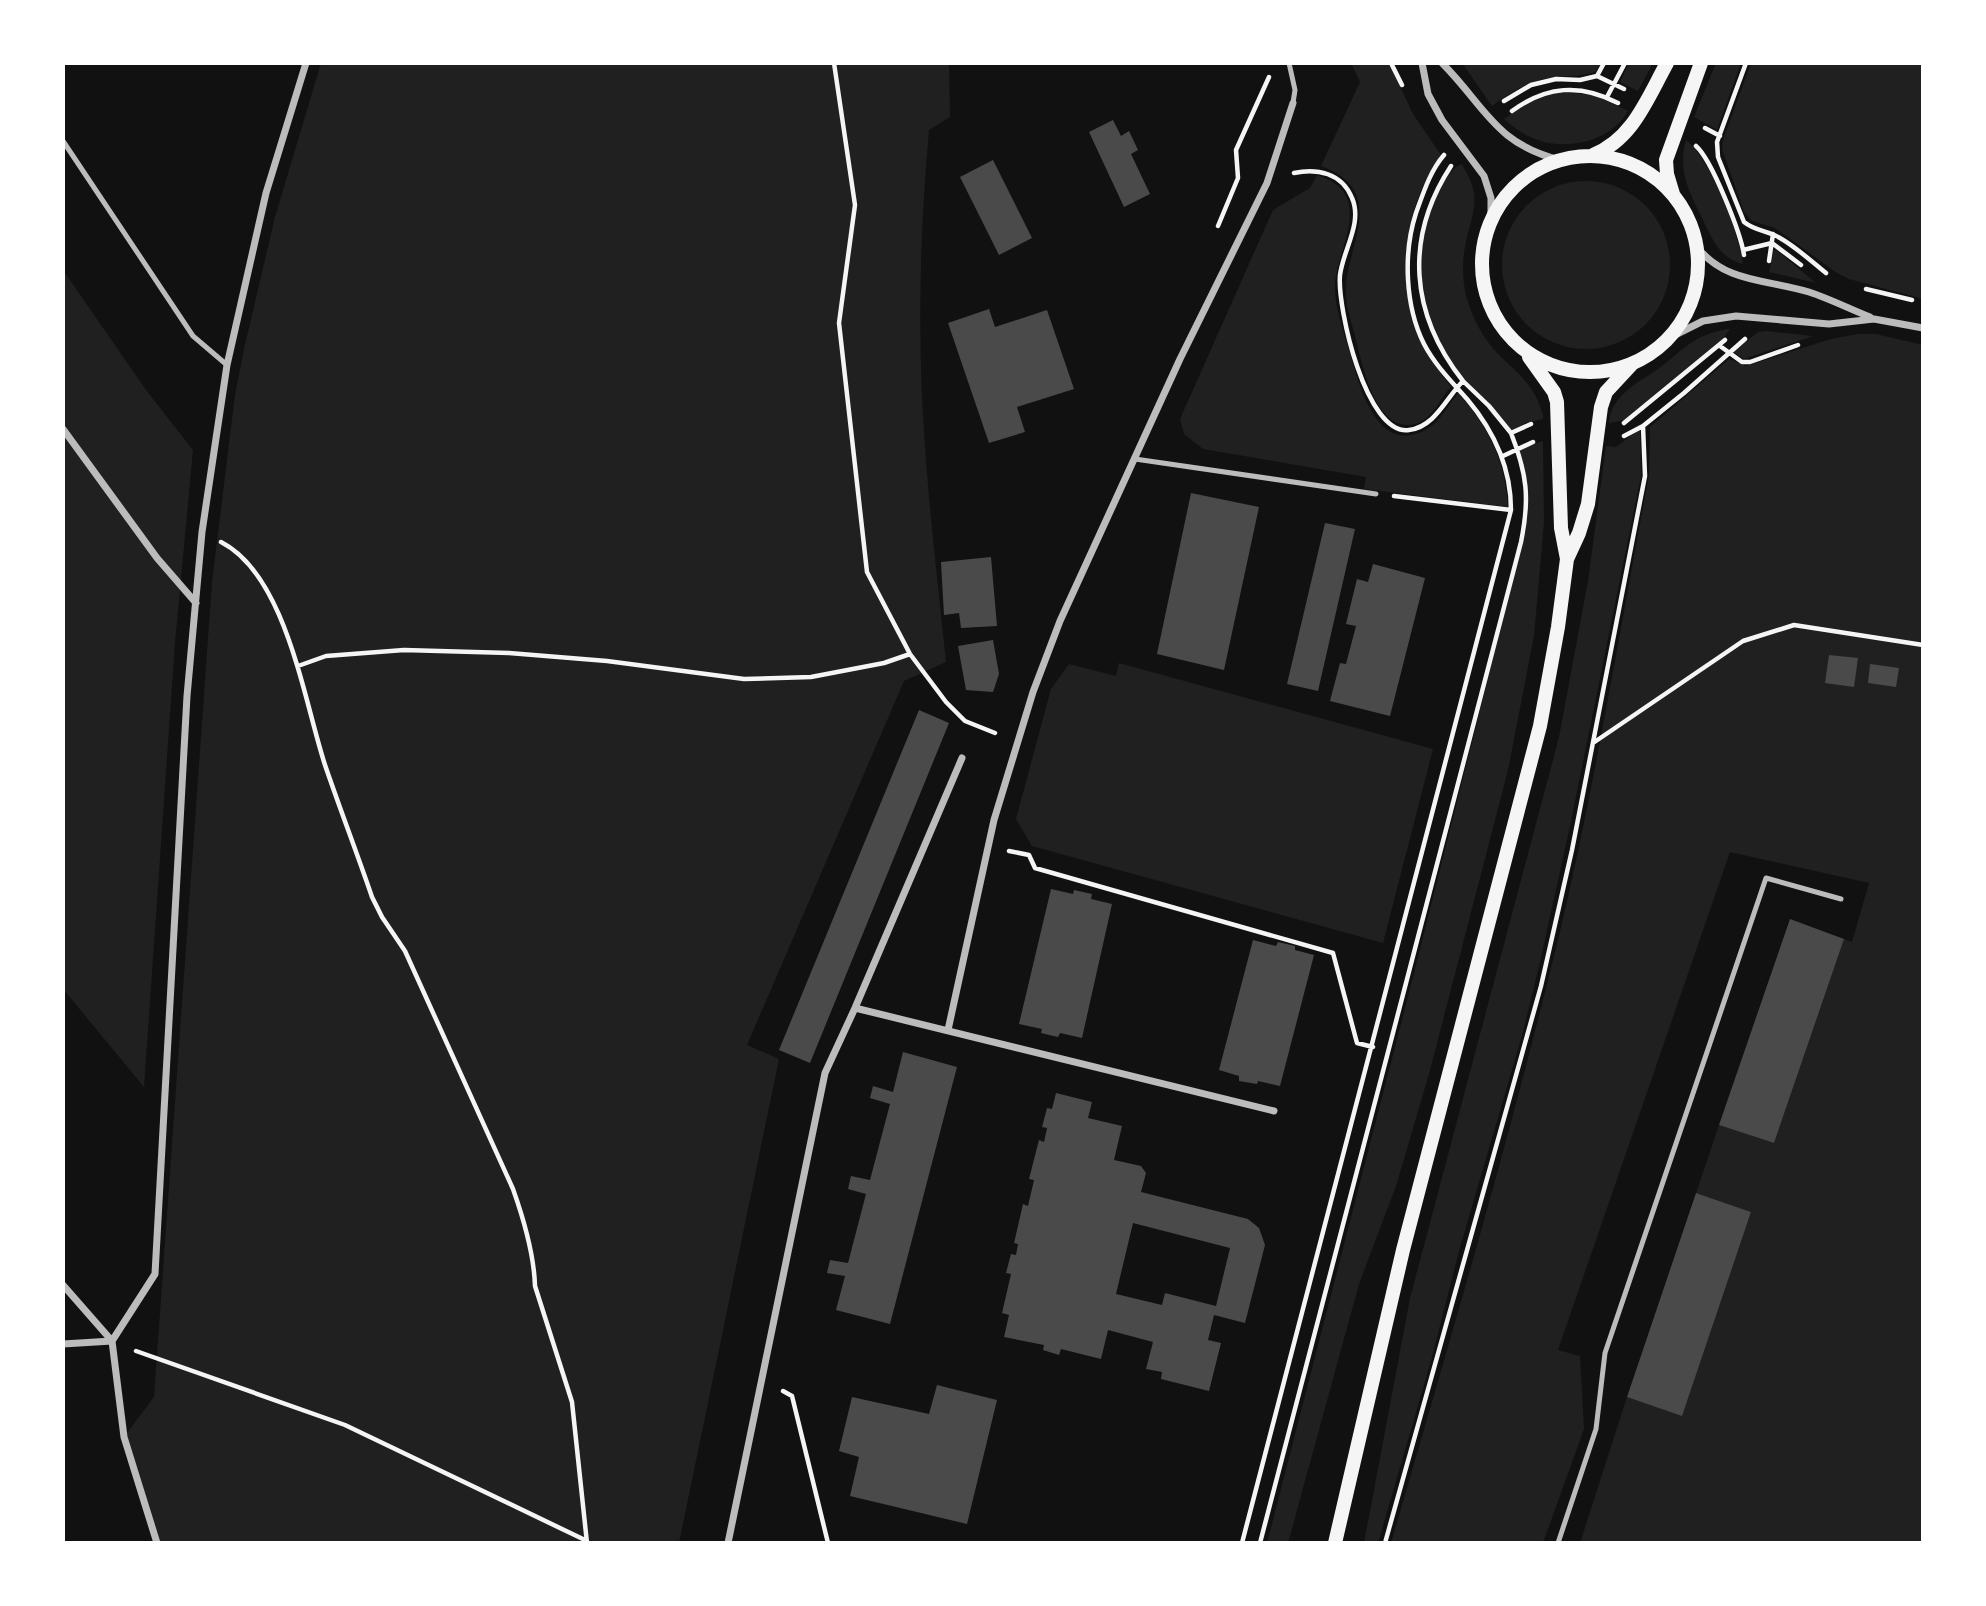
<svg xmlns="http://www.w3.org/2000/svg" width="1986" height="1606" font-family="Mulish,sans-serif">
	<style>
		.green { fill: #202020 }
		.building { fill: #4a4a4a; fill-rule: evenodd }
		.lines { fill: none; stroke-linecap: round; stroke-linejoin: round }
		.path { stroke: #f5f5f5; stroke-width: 4.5 }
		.service { stroke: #bcbcbc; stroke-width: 5 }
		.minor { stroke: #bcbcbc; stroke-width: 7 }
		.secondary { stroke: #f5f5f5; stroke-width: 14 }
	</style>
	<rect width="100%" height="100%" fill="#111"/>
	<path class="green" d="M321 63H949L950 117 929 130C919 240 917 350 926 460 931 527 939 594 946 662L904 681 747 1045 779 1059 679 1543H157L124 1437 154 1397 212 582 235 395 244 349 275 217Z
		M1351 63H1389L1413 114 1441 155C1402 209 1394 287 1424 347 1431 362 1442 374 1451 387 1439 400 1433 419 1415 424 1375 434 1362 363 1355 336 1352 323 1346 308 1346 295 1344 263 1365 231 1358 200 1354 182 1336 171 1321 166L1360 82Z
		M1462 63H1601L1595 72C1582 76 1571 76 1557 77 1534 78 1510 92 1492 106Z
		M1629 63H1653L1638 91 1620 82Z
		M1716 63H1741L1717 130 1694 117Z
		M1751 63H1923V299L1849 279 1837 273 1775 228 1752 221 1744 212 1722 149 1723 140Z
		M1559 92 1595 95 1628 111C1612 140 1571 150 1541 141 1527 137 1515 129 1504 119L1530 101Z
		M1686 140C1711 159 1739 233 1743 264 1716 258 1710 232 1698 210 1687 188 1678 166 1686 140Z
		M1462 164C1467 174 1473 183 1474 194 1476 211 1469 226 1466 242 1462 259 1462 278 1466 295 1472 318 1483 339 1500 356 1520 375 1536 387 1543 416V419L1525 423 1512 431C1498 412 1481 396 1465 379 1424 333 1410 266 1432 207 1438 194 1447 169 1462 164Z
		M1317 175C1330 179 1344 187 1348 201 1356 230 1334 260 1335 290 1336 312 1344 332 1350 353 1359 385 1377 458 1427 429 1441 421 1448 405 1458 393 1489 428 1505 460 1508 507L1364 489 1366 477 1203 449 1184 434 1180 419 1273 210 1310 188Z
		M1502 265a84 84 0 1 1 168 0a84 84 0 1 1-168 0Z
		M1774 249 1780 253 1816 283 1769 272Z
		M63 270 146 390 193 450 175 643 144 1087 63 989Z
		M1727 329H1730L1720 343 1625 420 1609 423C1611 395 1638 383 1658 369 1685 349 1691 336 1727 329Z
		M1766 331 1813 336 1744 359 1733 352 1758 332Z
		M1858 334H1876L1923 345V1543H1580L1627 1397 1682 1415 1751 1212 1696 1193 1719 1125 1774 1143 1844 939 1852 942 1869 883 1730 852 1558 1350 1580 1356 1584 1429 1543 1543H1391C1445 1357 1500 1172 1547 984 1590 817 1617 645 1649 475L1650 427 1729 359 1746 366 1831 339Z
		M1640 429 1641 476 1569 831 1540 962 1523 1032 1459 1251 1431 1361 1378 1543H1364L1410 1298 1559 737 1588 581 1606 446 1616 447Z
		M1543 441 1544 522 1534 636 1508 770 1429 1074 1396 1186 1359 1284 1288 1543H1267L1411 985 1522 543C1529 510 1530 483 1519 449Z
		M1119 663 1433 749 1383 943 1032 846 1016 819 1051 689 1069 664 1116 676Z"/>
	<path class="building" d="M1113 120 1121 136 1129 131 1138 150 1131 154 1150 194 1124 207 1089 132Z
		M993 160 1032 238 999 255 960 177Z
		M989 309 995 327 1047 310 1074 389 1017 407 1025 432 989 443 948 323Z
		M1191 493 1259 507 1224 670 1157 654Z
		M1325 523 1355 529 1318 691 1287 684Z
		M991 557 997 626 961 628 959 613 944 615 941 562Z
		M1373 564 1425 578 1390 716 1330 701 1340 663 1346 664 1356 626 1346 624 1357 579 1368 582Z
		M993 640 999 674 993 692 966 690 958 646Z
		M1829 655 1858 658 1854 687 1825 683Z
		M1870 664 1899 668 1896 687 1868 683Z
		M919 710 949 723 810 1063 779 1050Z
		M1051 889 1073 894 1074 890 1092 894 1091 899 1112 904 1082 1038 1060 1033 1058 1037 1041 1033 1042 1029 1019 1024Z
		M1790 919 1844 939 1774 1143 1719 1125Z
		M1253 940 1276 946 1278 942 1295 946V950L1314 955 1280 1086 1258 1081 1257 1084 1239 1081V1076L1219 1070Z
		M903 1052 957 1067 890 1324 836 1310 845 1276 827 1273 830 1260 848 1263 866 1194 848 1189 851 1176 870 1180 890 1104 870 1098 873 1086 893 1092Z
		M1056 1093 1092 1102 1088 1118 1122 1126 1114 1160 1141 1166 1146 1173 1141 1192 1248 1219 1259 1228 1265 1245 1245 1323 1214 1315 1208 1340 1221 1343 1209 1391 1161 1379 1162 1372 1146 1369 1153 1342 1108 1330 1101 1359 1061 1349 1059 1355 1043 1350 1044 1345 1004 1337 1009 1315 1002 1313 1011 1274 1006 1273 1011 1254 1016 1255 1018 1244 1014 1243 1023 1204 1028 1206 1034 1180 1029 1179 1039 1140 1044 1142 1047 1128 1042 1127 1047 1108 1052 1109ZM1133 1223 1230 1248 1216 1306 1165 1293 1162 1305 1116 1294Z
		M1696 1193 1751 1212 1682 1416 1627 1397Z
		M937 1385 997 1400 967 1524 850 1496 859 1457 839 1451 852 1397 929 1414Z"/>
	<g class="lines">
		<path class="path" d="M834 63 855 205 839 323 867 572 910 654 946 702 965 721 995 733
			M1391 63 1402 85
			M1746 63 1717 142 1718 157 1744 222C1755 231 1769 231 1780 238 1796 247 1811 261 1826 273
			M1597 76 1604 63
			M1607 97 1625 63
			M1504 101 1531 85 1556 79 1580 80 1597 76 1624 89
			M1512 111C1546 86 1580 83 1618 103
			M1705 128 1720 136
			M1696 146C1712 160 1741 234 1744 255
			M1444 155C1430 171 1423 194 1416 213 1403 253 1405 306 1424 344 1435 365 1451 381 1467 399 1494 431 1511 468 1511 510
			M1294 173C1317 168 1342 173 1352 198 1363 223 1343 250 1340 275 1337 307 1366 436 1409 430 1435 427 1446 398 1463 381 1410 314 1404 238 1451 166
			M1218 226 1238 178 1236 150 1269 77
			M1743 250 1772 243 1801 265
			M1769 261 1773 234
			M1866 289 1912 300
			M1720 346 1742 362H1750L1798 345
			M1463 381 1489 406 1511 433 1531 424
			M1624 423 1725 340
			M1624 436 1643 426 1684 393 1745 339
			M1503 456 1533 442
			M221 542C286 575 304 701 325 765 340 809 357 853 372 897L382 917 405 951 513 1189C524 1220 534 1253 535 1286L572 1402 587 1543
			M298 666 326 656 404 650 509 653 607 661 744 679 811 677 884 663 910 654
			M1593 743 1743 641 1794 625 1923 645
			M1009 851 1029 855 1035 868 1333 953 1357 1043 1373 1047
			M136 1351 345 1425 585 1540
			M783 1391 792 1396 828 1543
			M1242 1543 1511 510 1394 496
			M1260 1543 1521 542C1530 498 1527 474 1511 433
			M1385 1543 1541 986 1572 850 1645 476 1643 426"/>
		<path class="service" d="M1289 63 1295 90 1293 103
			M63 141 193 336 227 365
			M1135 459 1376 494
			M1558 1543 1596 1429 1605 1353 1766 878 1841 899"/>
		<path class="minor" d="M1422 63 1428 94 1442 120 1484 176 1491 198V220
			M1442 63C1485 106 1495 144 1560 160
			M1696 246C1726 284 1767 279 1809 292 1830 299 1850 309 1870 317
			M1669 338 1703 321 1736 316 1829 324 1874 319 1923 328
			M63 429 157 558 196 603
			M855 1008 1274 1111
			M948 1030 994 820 1033 692 1060 621 1180 359 1267 183 1293 103
			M63 1285 112 1341
			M63 1344 112 1341
			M157 1543 124 1437 112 1341 155 1274 187 696 202 532 227 365 266 193 306 63
			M728 1543 825 1073 855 1008 962 758"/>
		<path class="secondary" d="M1593 155C1633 139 1647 99 1667 63
			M1482 264a108 108 0 1 1 216 0a108 108 0 1 1-216 0Z
			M1673 194 1667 174 1666 160 1701 63
			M1529 357 1554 392 1557 402 1561 528 1567 559
			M1335 1543 1403 1250 1540 726 1558 627 1567 559 1579 533 1588 504 1601 407 1606 392 1632 364"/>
	</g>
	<rect width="1986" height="1606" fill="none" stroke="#ffffff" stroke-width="130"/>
</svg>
